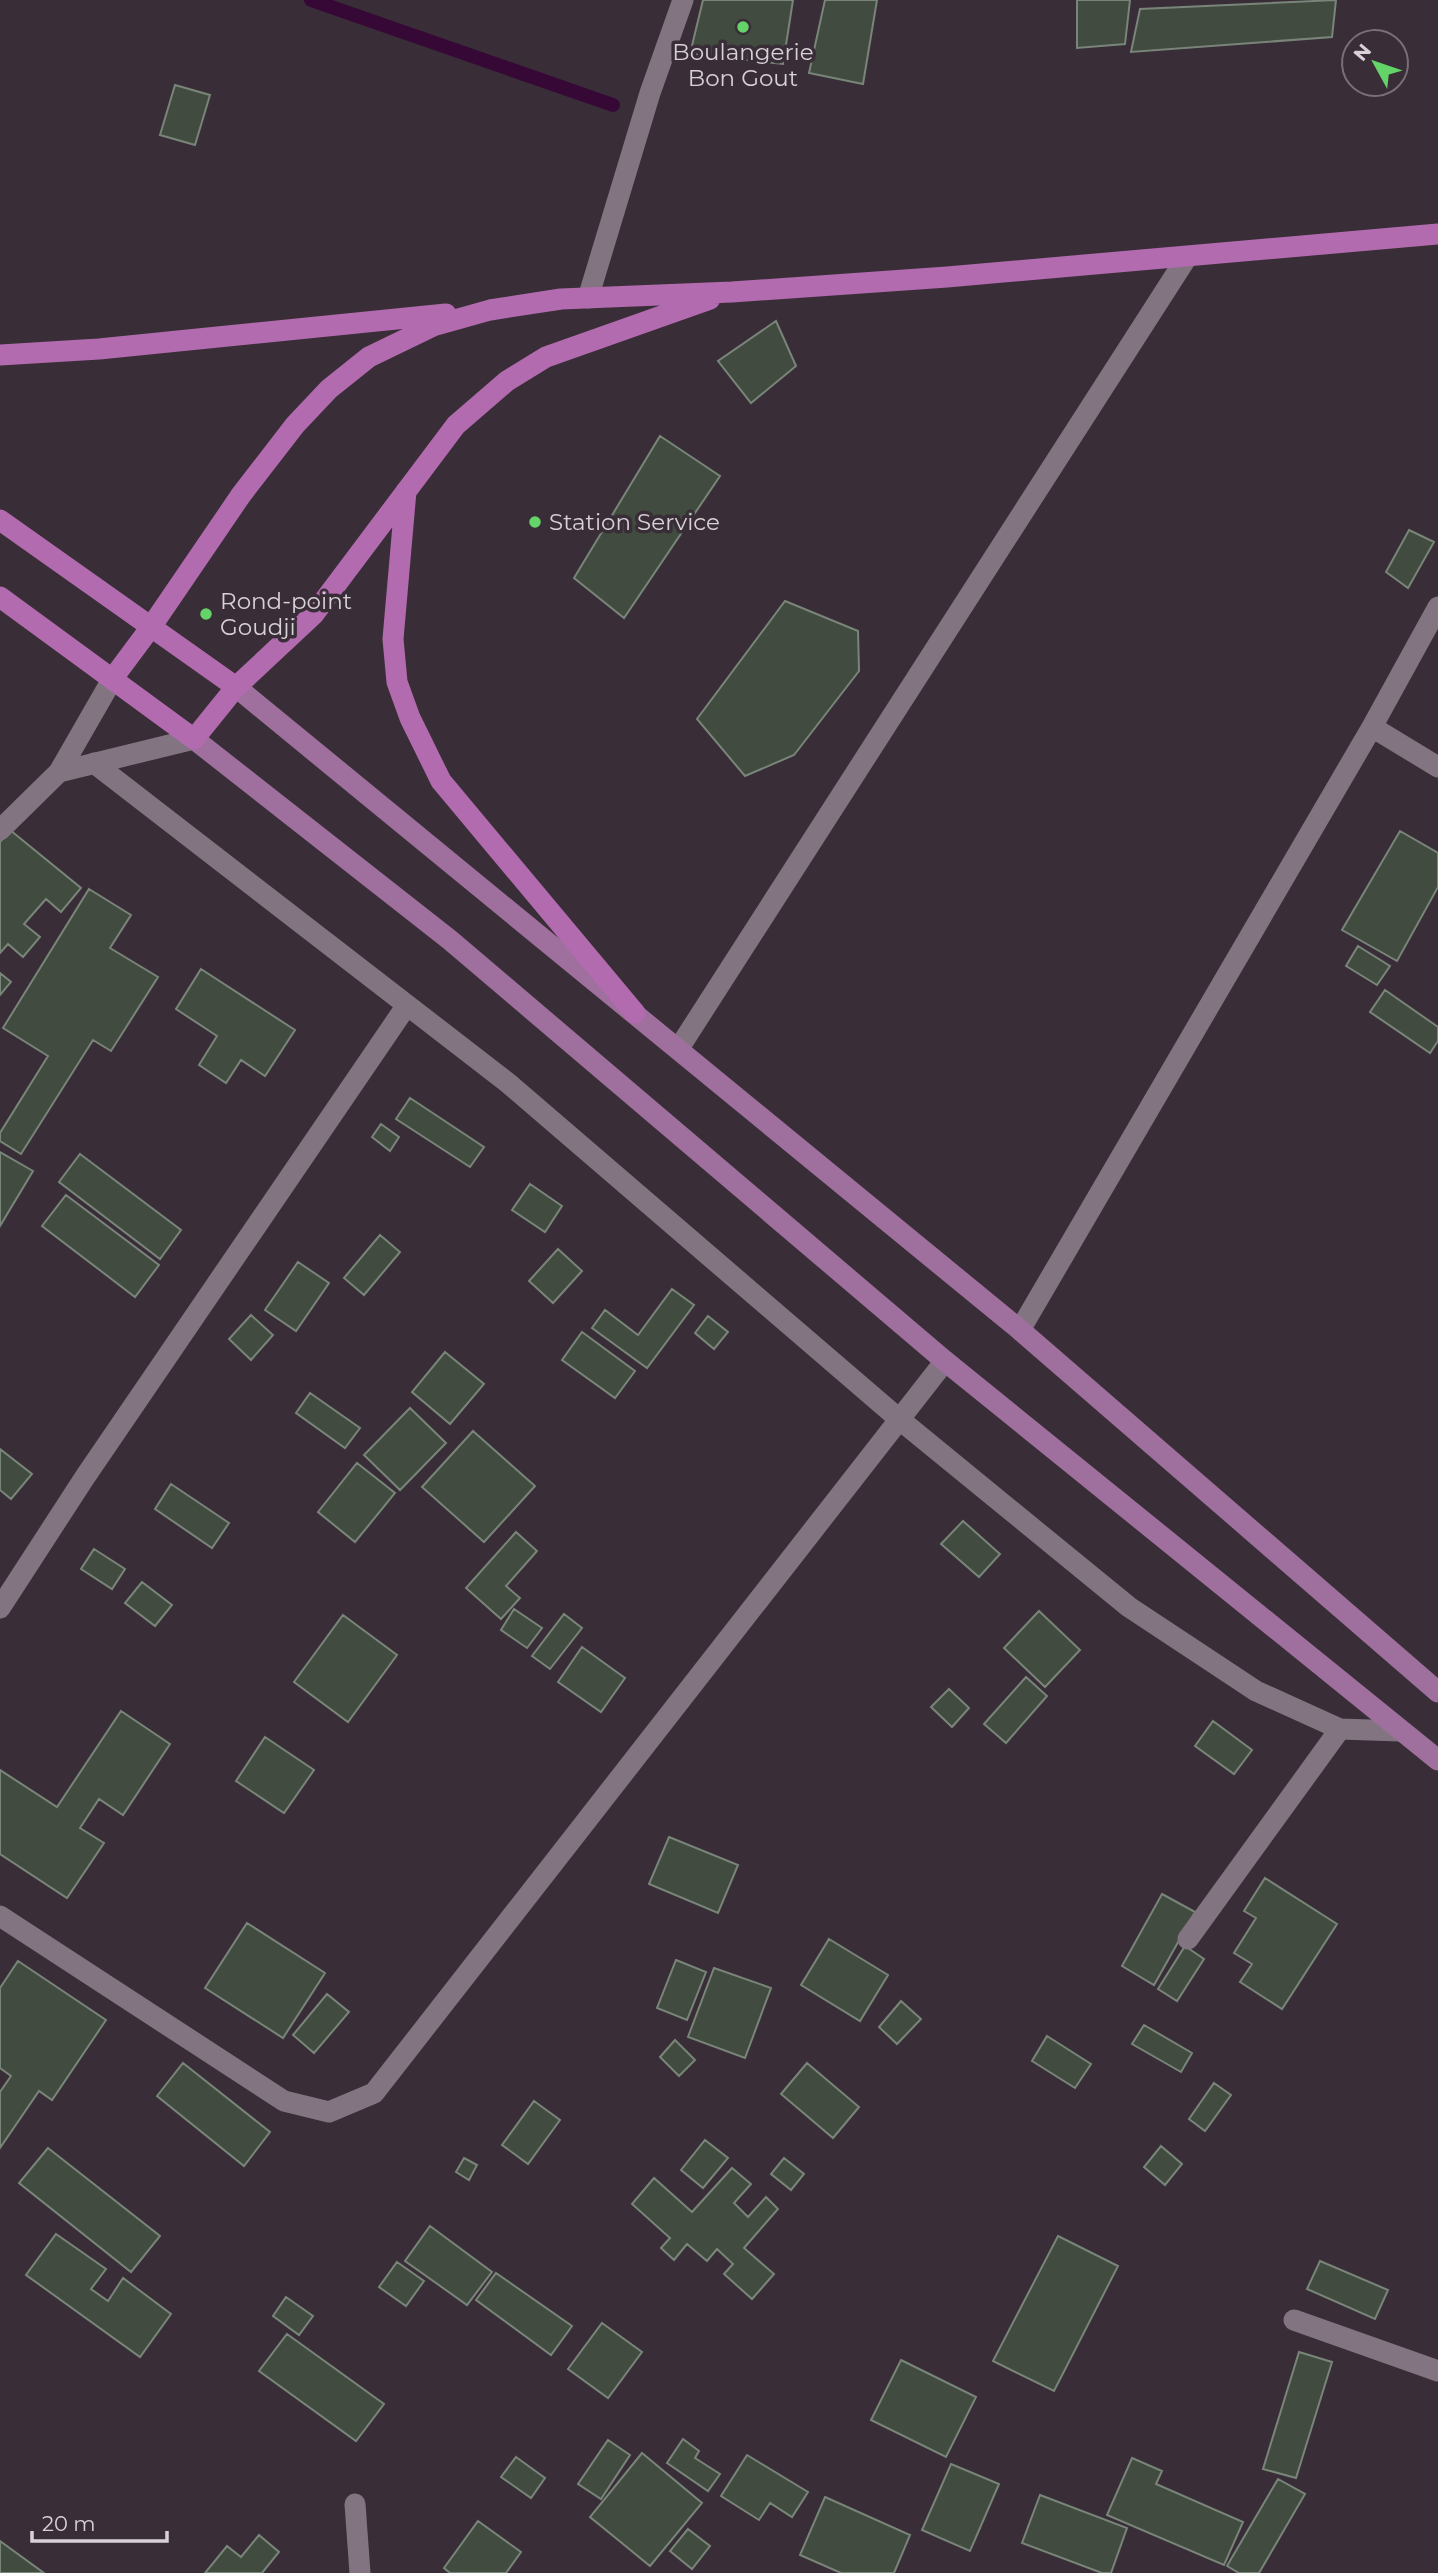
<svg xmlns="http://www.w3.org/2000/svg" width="1438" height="2573" font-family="Montserrat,sans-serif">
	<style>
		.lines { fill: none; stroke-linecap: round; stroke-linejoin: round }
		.stream { stroke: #360836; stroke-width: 14 }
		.building { fill: #414b40; stroke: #798579; stroke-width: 2 }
		.minor { stroke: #827581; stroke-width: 21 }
		.major { stroke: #9f6f9d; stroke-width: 21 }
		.highway { stroke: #b36baf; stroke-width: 21 }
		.poi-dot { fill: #64d468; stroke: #392e38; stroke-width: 2.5 }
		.labels { text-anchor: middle; stroke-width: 7; stroke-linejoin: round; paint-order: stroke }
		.poi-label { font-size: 23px; fill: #d8d1d7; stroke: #392e38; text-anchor: start }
	</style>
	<rect width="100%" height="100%" fill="#392e38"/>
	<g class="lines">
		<path class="stream" d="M311 0 613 105"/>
	</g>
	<path class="building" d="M703 0H793L783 64 690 54Z
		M825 0H877L863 84 809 73Z
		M1077 0H1130L1125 44 1077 48Z
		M1336 0 1332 37 1131 52 1140 9Z
		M175 85 210 95 195 145 160 135Z
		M776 321 796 366 751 403 718 361Z
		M660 436 720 476 624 618 574 578Z
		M1409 530 1434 542 1408 588 1386 572Z
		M785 601 858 631 859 671 794 755 745 776 697 719Z
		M10 830 81 888 61 912 46 899 24 924 40 937 23 957 8 944 0 953V842Z
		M1400 831 1438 853V887L1397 961 1342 930Z
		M89 889 131 915 110 948 158 977 111 1051 93 1040 21 1154 0 1141V1133L48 1056 3 1028Z
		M1358 946 1390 966 1377 985 1346 966Z
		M201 969 295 1030 265 1076 241 1060 226 1083 199 1065 217 1036 176 1009Z
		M0 973 11 982 0 995Z
		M1385 990 1438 1027V1041L1430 1053 1370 1012Z
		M410 1098 484 1147 470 1167 396 1119Z
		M381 1124 399 1137 390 1151 372 1137Z
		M0 1152 33 1171 0 1226Z
		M80 1154 181 1230 160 1259 59 1182Z
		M530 1184 562 1206 545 1232 512 1210Z
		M66 1195 159 1265 135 1297 42 1226Z
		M380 1235 400 1252 364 1295 344 1278Z
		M558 1249 582 1271 553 1303 529 1281Z
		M298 1262 329 1283 296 1331 265 1310Z
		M672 1289 694 1305 647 1368 592 1328 605 1310 638 1335Z
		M251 1315 273 1335 251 1360 229 1339Z
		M708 1316 728 1332 714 1349 695 1333Z
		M582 1332 635 1371 615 1398 562 1360Z
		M445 1352 484 1384 450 1424 412 1392Z
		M310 1393 360 1428 345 1448 296 1413Z
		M410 1408 446 1443 400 1490 364 1455Z
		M473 1431 535 1486 484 1542 422 1487Z
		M0 1449 32 1474 11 1499 0 1490Z
		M357 1463 395 1493 355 1542 318 1512Z
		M171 1484 229 1523 212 1548 155 1509Z
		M963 1521 1000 1554 979 1577 941 1544Z
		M516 1532 537 1551 506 1586 520 1598 501 1619 466 1588Z
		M94 1549 125 1569 112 1589 81 1569Z
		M142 1582 172 1605 155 1626 125 1603Z
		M514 1609 542 1628 527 1648 501 1630Z
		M1039 1611 1080 1650 1045 1687 1004 1648Z
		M564 1614 582 1628 550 1669 532 1656Z
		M343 1615 397 1655 348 1722 294 1682Z
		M582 1647 625 1678 601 1712 558 1682Z
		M1026 1677 1047 1696 1006 1743 984 1724Z
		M949 1689 969 1708 952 1727 931 1707Z
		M121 1711 170 1744 123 1815 99 1799 80 1828 104 1843 67 1898 0 1854V1770L57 1807Z
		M1213 1721 1252 1750 1234 1774 1195 1746Z
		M265 1737 314 1770 284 1813 236 1781Z
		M669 1837 738 1865 718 1913 649 1884Z
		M1265 1878 1337 1924 1282 2009 1240 1982 1252 1964 1234 1953 1256 1918 1244 1911Z
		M1162 1894 1195 1912 1154 1985 1122 1966Z
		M247 1923 325 1973 283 2038 205 1988Z
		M829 1939 888 1975 860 2021 801 1985Z
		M1185 1946 1204 1959 1177 2001 1158 1989Z
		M676 1960 706 1972 687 2020 657 2008Z
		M18 1961 106 2020 52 2100 39 2091 0 2148V2092L11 2076 0 2068V1988Z
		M714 1968 771 1988 745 2058 688 2037Z
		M327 1994 349 2012 314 2053 293 2035Z
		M901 2001 921 2019 897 2044 879 2027Z
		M1144 2025 1192 2053 1181 2072 1132 2044Z
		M1047 2036 1091 2064 1075 2088 1032 2061Z
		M675 2040 695 2060 679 2076 660 2057Z
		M183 2063 270 2132 244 2166 157 2096Z
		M807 2063 859 2107 833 2138 781 2094Z
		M1214 2083 1231 2095 1205 2131 1189 2119Z
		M534 2101 560 2120 528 2164 502 2145Z
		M705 2140 728 2158 703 2188 681 2170Z
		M1161 2146 1182 2164 1165 2185 1144 2167Z
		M48 2148 160 2236 131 2272 19 2183Z
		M464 2158 477 2165 469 2180 456 2172Z
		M784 2158 804 2174 791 2190 771 2174Z
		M732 2168 751 2184 734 2203 748 2217 766 2197 778 2209 744 2248 774 2274 752 2299 724 2274 733 2264 717 2249 707 2261 687 2244 674 2260 661 2248 670 2238 632 2204 654 2178 692 2212Z
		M430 2226 492 2272 467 2305 405 2261Z
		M56 2234 106 2269 91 2289 108 2301 123 2278 171 2314 140 2357 26 2275Z
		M1058 2236 1118 2266 1054 2391 993 2361Z
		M1320 2261 1388 2290 1375 2319 1307 2289Z
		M397 2262 424 2281 406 2306 379 2287Z
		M496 2273 572 2326 551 2355 476 2300Z
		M286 2297 313 2316 299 2335 273 2316Z
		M602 2323 642 2352 608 2398 568 2369Z
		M287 2334 384 2404 356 2441 259 2371Z
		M1299 2352 1332 2362 1296 2478 1263 2469Z
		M901 2360 976 2397 946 2457 871 2420Z
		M683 2439 699 2451 695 2458 720 2474 708 2491 667 2463Z
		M608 2440 630 2455 601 2499 578 2484Z
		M642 2453 702 2503 650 2566 590 2517Z
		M747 2455 808 2492 792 2517 770 2503 759 2520 721 2496Z
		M516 2457 545 2478 531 2498 501 2477Z
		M1132 2458 1162 2471 1156 2484 1243 2522 1224 2565 1107 2515Z
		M951 2464 999 2484 970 2551 922 2530Z
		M1278 2479 1305 2494 1259 2573H1239L1227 2566Z
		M1040 2495 1127 2528 1111 2573H1102L1022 2543Z
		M825 2497 910 2535 894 2573H841L800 2555Z
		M478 2521 521 2552 506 2573H450L444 2568Z
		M688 2529 710 2546 692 2569 670 2551Z
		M259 2535 279 2552 262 2573H205L227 2546 241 2557Z
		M0 2541 44 2573H0Z"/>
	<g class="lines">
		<path class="minor" d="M588 298 650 93 683 0
			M1372 727 1438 767
			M94 763 508 1083 899 1419 1129 1607 1256 1691 1340 1729 1400 1731
			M59 772 194 739
			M0 830 59 772 113 678
			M679 1048 1187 257
			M1020 1330 1372 727 1438 607
			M0 1608 85 1477 407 1005
			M0 1916 284 2101 329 2112 374 2093 945 1361
			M1188 1939 1340 1729
			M1294 2320 1438 2371
			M355 2504 360 2573"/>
		<path class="major" d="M236 687 1020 1330 1438 1692
			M194 739 450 940 945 1361 1438 1760"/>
		<path class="highway" d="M0 355 99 349 446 314
			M406 491 393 639 397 682 410 718 441 781 635 1013
			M0 520 236 687
			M0 597 194 739 236 687 314 614 456 425 507 381 546 357 710 299
			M113 678 151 627 241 495 295 425 329 389 369 357 433 326 490 310 561 299 732 292 947 277 1438 234"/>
	</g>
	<g class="poi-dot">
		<circle cx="743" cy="27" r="7"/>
		<circle cx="535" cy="522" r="7"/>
		<circle cx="206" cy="614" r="7"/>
	</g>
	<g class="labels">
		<g class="poi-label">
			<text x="743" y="60" text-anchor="middle">Boulangerie<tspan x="743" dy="26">Bon Gout</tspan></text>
			<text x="549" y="530">Station Service</text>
			<text x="220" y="609">Rond-point<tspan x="220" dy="26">Goudji</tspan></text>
		</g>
	</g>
	<g transform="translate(1375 63) rotate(310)"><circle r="33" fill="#392e38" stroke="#796f78" stroke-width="2"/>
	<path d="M0-5L12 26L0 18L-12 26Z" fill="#64d468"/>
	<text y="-10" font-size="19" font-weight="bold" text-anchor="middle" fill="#d8d1d7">N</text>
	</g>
	<path d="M32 2531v10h135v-10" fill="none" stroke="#d8d1d7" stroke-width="3.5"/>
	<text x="42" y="2531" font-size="21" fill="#d8d1d7" stroke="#392e38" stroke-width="5" paint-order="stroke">20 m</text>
</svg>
